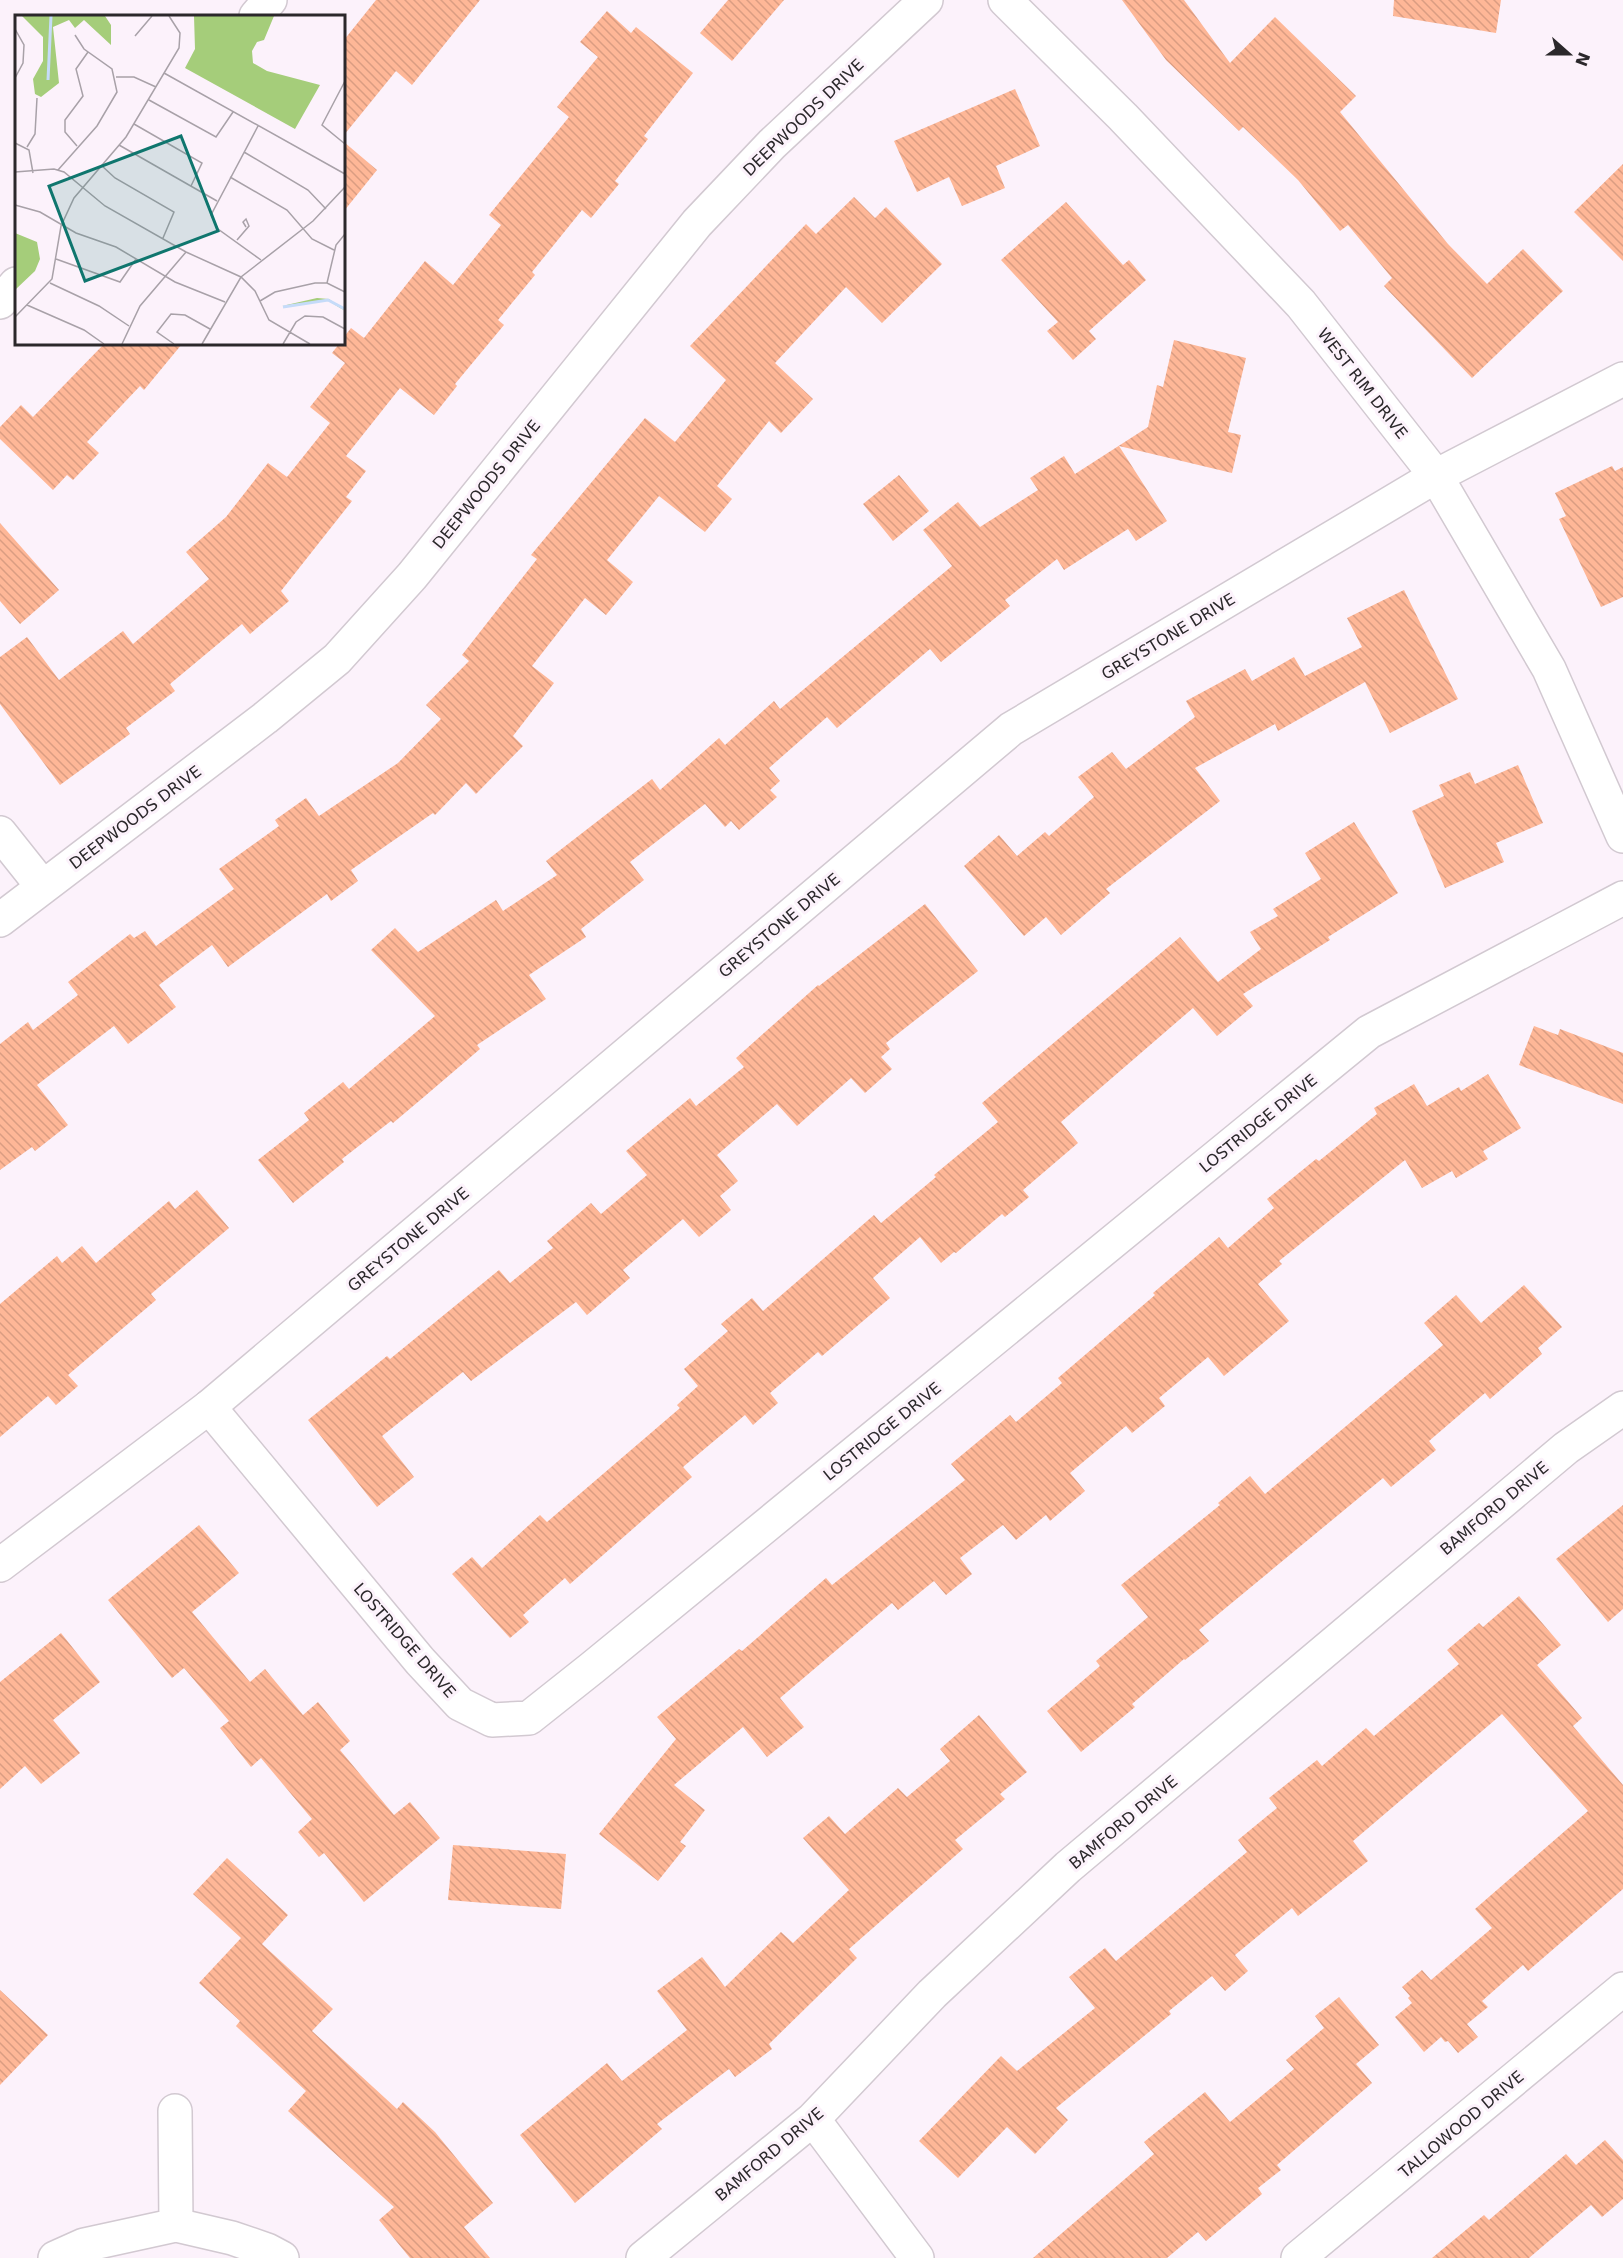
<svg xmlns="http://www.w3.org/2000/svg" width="1623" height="2258" font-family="'DejaVu Sans',sans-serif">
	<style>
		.building { fill: url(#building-back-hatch) }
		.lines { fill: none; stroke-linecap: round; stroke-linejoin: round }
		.minor-casing { stroke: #d2c9d1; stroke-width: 36 }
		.tertiary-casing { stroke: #d2c9d1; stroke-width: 36 }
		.minor { stroke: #fff; stroke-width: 33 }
		.tertiary { stroke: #fff; stroke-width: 33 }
		.labels { text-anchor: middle; stroke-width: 6; stroke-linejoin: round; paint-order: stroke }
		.street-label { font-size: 16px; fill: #2b282b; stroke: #fcf2fb }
		.inset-river { fill: none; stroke: #c5dbf9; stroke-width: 3 }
		.inset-road { fill: none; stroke: #a8a1a8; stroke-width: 1.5 }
		.view { fill: #0f766e; fill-opacity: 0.15; stroke: #0f766e; stroke-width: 3 }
		.inset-edge { fill: none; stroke: #2b282b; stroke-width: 3 }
	</style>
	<defs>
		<pattern id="building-back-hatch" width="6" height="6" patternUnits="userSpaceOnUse" patternTransform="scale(1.5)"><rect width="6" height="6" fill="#feb797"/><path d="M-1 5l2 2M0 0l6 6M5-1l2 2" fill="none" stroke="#da9d82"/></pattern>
	</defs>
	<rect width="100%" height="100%" fill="#fcf2fb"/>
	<path class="building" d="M376 0H480L412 85 396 71 344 135V40Z
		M728 0H784L732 61 700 33Z
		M1122 0H1184L1230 63 1275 17 1356 96 1340 112 1448 244 1487 284 1523 249 1563 291 1472 378 1384 286 1392 278 1348 225 1340 231 1298 180 1243 127 1239 131 1166 60Z
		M1394 0H1501L1496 33 1393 16Z
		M607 11 631 33 636 27 693 73 644 136 648 139 615 181 619 184 591 218 582 210 532 272 535 275 498 320 504 325 455 384 457 386 434 415 400 388 346 456 366 471 346 497 352 501 281 591 289 601 250 634 242 624 170 684 175 691 126 728 130 734 60 785 0 704V657L27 637 59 680 123 631 133 644 209 579 186 552 226 517 268 463 287 477 330 423 310 407 345 363 332 353 339 344H344V337L351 328 364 338 425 261 453 285 501 225 489 215 569 117 557 107 598 57 580 42Z
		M1015 89 1040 146 996 166 1005 188 962 206 949 177 917 192 894 141Z
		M344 142 377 170 344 211Z
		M1623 164V261L1574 212Z
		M854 197 875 218 886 207 942 264 882 323 846 287 775 363 813 399 781 433 769 421 717 486 732 499 705 532 659 496 607 560 633 582 606 615 585 598 532 666 554 683 513 736 523 746 476 794 466 783 435 815 433 813 351 870 358 881 331 901 327 894 228 967 212 945 159 985 176 1007 128 1044 114 1026 37 1085 68 1125 35 1151 32 1147 0 1170V1044L28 1022 33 1030 78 995 68 982 130 934 134 938 145 931 156 946 234 889 219 869 279 826 275 820 306 798 319 816 398 763 441 719 426 705 469 661 462 655 537 559 531 555 645 418 675 442 726 380 690 346 806 224 816 234Z
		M1066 202 1123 265 1129 260 1146 280 1089 331 1096 339 1073 360 1047 331 1058 322 1001 260Z
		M1174 340 1246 358 1228 432 1241 435 1232 473 1119 446 1167 521 1136 541 1128 529 1064 570 1057 559 1005 600 1010 606 941 662 930 649 837 728 827 717 769 768 780 781 770 790 777 797 739 830 731 821 725 827 705 804 630 862 644 880 581 929 586 937 529 975 546 999 477 1045 480 1049 425 1096 393 1123 391 1121 342 1159 344 1162 293 1203 258 1160 309 1120 304 1113 343 1082 349 1089 435 1016 371 950 395 928 418 952 496 900 503 911 557 875 546 861 652 779 660 790 719 738 725 745 774 701 780 709 952 566 923 530 958 502 980 527 1038 490 1030 478 1064 456 1075 474 1148 427 1157 385 1163 387Z
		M104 344H182L144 390 140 386 87 442 99 453 73 480 67 475 53 490 0 439V427L21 405 33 417Z
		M1612 466 1615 471 1623 467V597L1601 607 1559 519 1566 516 1555 493Z
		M899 475 929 511 893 541 863 504Z
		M0 523 59 590 20 624 0 601Z
		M1404 590 1458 699 1390 733 1365 682 1278 731 1275 724 1195 768 1220 801 1106 889 1110 893 1061 935 1046 917 1024 936 964 866 999 835 1017 856 1045 832 1049 836 1094 797 1078 777 1112 752 1126 769 1195 717 1186 701 1245 669 1252 681 1294 657 1305 676 1362 647 1347 618Z
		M1518 765 1543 823 1496 843 1504 862 1445 888 1412 811 1444 796 1439 785 1470 772 1475 784Z
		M1354 822 1398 893 1328 937 1330 940 1243 994 1253 1006 1217 1036 1193 1008 1061 1122 1078 1143 1023 1190 1029 1197 1005 1217 1002 1214 956 1253 954 1252 941 1263 920 1237 873 1278 890 1298 822 1356 818 1352 770 1393 778 1403 753 1425 745 1415 683 1467 692 1477 570 1584 565 1578 523 1615 529 1622 510 1638 452 1574 472 1557 482 1568 540 1515 547 1522 680 1408 677 1405 698 1386 684 1369 728 1331 721 1324 752 1298 763 1311 874 1215 881 1223 936 1177 934 1175 998 1122 982 1103 1180 937 1218 982 1261 949 1250 932 1278 916 1273 909 1321 879 1305 853Z
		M925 904 978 971 886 1043 890 1049 881 1057 892 1069 865 1093 851 1078 797 1126 777 1104 717 1155 738 1181 720 1196 731 1210 699 1237 683 1219 623 1270 630 1278 587 1315 576 1302 471 1381 463 1372 382 1436 414 1477 377 1507 308 1420 387 1356 390 1359 499 1270 510 1283 553 1248 547 1241 591 1203 601 1214 647 1175 626 1151 690 1098 696 1106 744 1067 736 1058 818 985 819 986Z
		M1534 1026 1558 1035 1560 1029 1623 1053V1104L1519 1065Z
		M1488 1074 1521 1128 1483 1151 1488 1159 1456 1178 1452 1171 1422 1188 1405 1160 1279 1261 1282 1264 1258 1284 1289 1321 1224 1376 1208 1357 1159 1398 1165 1406 1132 1433 1126 1426 1070 1473 1085 1491 1050 1521 1046 1515 1016 1540 1003 1525 960 1558 972 1574 946 1595 934 1581 898 1610 892 1603 780 1698 804 1727 767 1757 743 1727 674 1785 705 1810 680 1842 686 1846 658 1881 599 1834 676 1739 657 1717 739 1649 742 1651 826 1578 832 1585 965 1480 951 1464 1010 1415 1016 1422 1062 1383 1058 1378 1155 1295 1153 1293 1219 1237 1228 1248 1274 1208 1267 1199 1316 1159 1319 1161 1377 1114 1374 1108 1414 1084 1427 1106 1459 1087 1461 1091Z
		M197 1190 229 1228 151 1294 156 1300 68 1375 78 1386 56 1405 48 1396 0 1437V1304L57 1256 62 1263 82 1246 96 1263 169 1201 175 1209Z
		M1524 1285 1562 1327 1538 1348 1542 1354 1490 1399 1485 1393 1429 1441 1436 1450 1391 1487 1383 1478 1199 1630 1209 1641 1185 1660 1184 1659 1132 1704 1135 1707 1081 1752 1047 1711 1100 1666 1096 1661 1148 1617 1121 1585 1220 1505 1218 1503 1250 1476 1265 1494 1443 1345 1424 1323 1456 1295 1481 1323Z
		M1623 1505V1609L1608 1622 1556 1559Z
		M199 1525 239 1573 192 1612 250 1682 265 1669 303 1715 318 1702 350 1741 340 1750 394 1815 410 1802 440 1838 364 1902 324 1853 319 1857 298 1832 312 1819 261 1758 251 1767 220 1728 229 1721 184 1668 172 1678 108 1600Z
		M1519 1596 1561 1645 1537 1665 1582 1718 1573 1726 1623 1785V1889L1528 1971 1523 1965 1482 2001 1488 2007 1467 2024 1478 2037 1458 2053 1448 2041 1445 2042 1441 2037 1424 2052 1395 2017 1412 2003 1408 1998 1410 1996 1402 1987 1422 1970 1431 1980 1492 1928 1475 1909 1588 1811 1502 1714 1353 1841 1368 1861 1298 1916 1292 1908 1235 1955 1248 1971 1225 1991 1212 1976 1169 2011 1171 2014 1056 2108 1068 2120 1035 2154 1007 2127 958 2178 919 2141 1001 2056 1017 2071 1095 2008 1069 1977 1105 1948 1116 1961 1247 1852 1238 1840 1277 1808 1269 1798 1317 1760 1322 1766 1366 1728 1374 1736 1459 1664 1447 1650 1479 1623 1483 1627Z
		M61 1633 100 1682 53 1720 80 1753 41 1784 25 1766 0 1789V1682Z
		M979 1715 1027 1772 1000 1794 1005 1799 955 1840 963 1849 849 1949 857 1958 769 2044 772 2049 735 2077 729 2069 657 2124 662 2129 575 2203 520 2135 607 2063 622 2081 687 2030 657 1991 702 1957 725 1987 781 1932 793 1943 849 1890 803 1838 829 1816 845 1834 898 1788 907 1797 950 1761 940 1749Z
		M453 1845 566 1854 561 1909 448 1900Z
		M227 1858 288 1915 262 1944 333 2009 312 2031 397 2109 403 2102 435 2132 493 2203 464 2227 490 2258H410L379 2220 394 2207 288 2111 306 2091 236 2026 240 2021 199 1983 241 1938 193 1894Z
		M0 1990 48 2035 0 2085Z
		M1339 1997 1379 2045 1356 2064 1372 2083 1277 2165 1281 2170 1258 2188 1262 2194 1206 2241 1198 2232 1167 2258H1033L1154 2154 1144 2142 1205 2092 1230 2122 1294 2069 1286 2060 1324 2028 1315 2016Z
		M1605 2140 1623 2160V2199L1602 2217 1591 2205 1529 2258H1432L1484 2215 1489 2220 1566 2154 1576 2165Z"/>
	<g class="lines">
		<defs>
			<path id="minor" d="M1005 0 1123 117 1301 304 1436 476 1549 669 1623 836
				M256 16 270 0
				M0 302 16 284
				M0 833 43 887
				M0 920 265 718 337 659 412 576 697 223 772 144 926 0
				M209 1407 420 1661 460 1704 492 1720 529 1718 592 1668 1369 1032 1623 898
				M175 2111 176 2225
				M813 2119 917 2258
				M55 2258 84 2245 176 2225 232 2238 267 2250 282 2258
				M643 2258 813 2119 932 1994 1068 1867 1566 1448 1623 1408
				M1298 2258 1623 1989"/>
			<path id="tertiary" d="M0 1565 209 1407 1011 729 1436 476 1623 379"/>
		</defs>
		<use href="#minor" class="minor-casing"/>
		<use href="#tertiary" class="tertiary-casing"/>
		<use href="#minor" class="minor"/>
		<use href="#tertiary" class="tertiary"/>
	</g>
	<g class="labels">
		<g class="street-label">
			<text transform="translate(803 117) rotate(-44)" y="6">DEEPWOODS DRIVE</text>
			<text transform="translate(1363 383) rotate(52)" y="6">WEST RIM DRIVE</text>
			<text transform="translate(486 484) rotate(-51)" y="6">DEEPWOODS DRIVE</text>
			<text transform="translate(1168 636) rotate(-31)" y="6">GREYSTONE DRIVE</text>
			<text transform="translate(135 817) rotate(-37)" y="6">DEEPWOODS DRIVE</text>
			<text transform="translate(779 925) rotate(-40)" y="6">GREYSTONE DRIVE</text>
			<text transform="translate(1258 1123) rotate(-39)" y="6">LOSTRIDGE DRIVE</text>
			<text transform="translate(408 1239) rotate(-40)" y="6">GREYSTONE DRIVE</text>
			<text transform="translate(882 1431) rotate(-39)" y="6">LOSTRIDGE DRIVE</text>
			<text transform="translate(1494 1508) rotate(-40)" y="6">BAMFORD DRIVE</text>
			<text transform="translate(405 1640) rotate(49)" y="6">LOSTRIDGE DRIVE</text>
			<text transform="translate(1123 1822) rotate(-40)" y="6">BAMFORD DRIVE</text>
			<text transform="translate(1461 2124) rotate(-40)" y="6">TALLOWOOD DRIVE</text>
			<text transform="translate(769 2154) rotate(-40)" y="6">BAMFORD DRIVE</text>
		</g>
	</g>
	<g transform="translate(15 15)">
		<rect width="330" height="330" fill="#fcf2fb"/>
		<path d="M7 1H90L96 10V30L69 5 60 13 54 5 38 12 44 68 26 82 20 79 18 64 28 46V22ZM179 1H259L249 25 242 27 237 36 238 48 252 56 305 70 280 114 170 53 180 34ZM0 218 22 227 25 244 20 256 0 275ZM302 283 314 284 330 296 312 285 267 291Z" fill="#a5cd7a"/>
		<path class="inset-river" d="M33 65 36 1M268 292 313 285 330 294"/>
		<path class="inset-road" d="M0 14 9 30 8 48 0 63M120 21 137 1M149 58 330 159M101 62H119L141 72M330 66 307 110 330 129M134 85 201 122 218 97M119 109 187 148 176 171M243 111 196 200 203 214 246 245M0 128 14 135 18 158M104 130 202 186M62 131 50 117V105L68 81 61 54 73 37M12 132 20 119 22 83M229 137 293 175 311 194M86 150 100 163 159 197 148 223M43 155 82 111 102 77 97 54 69 34 60 20M0 157 39 154 49 157 90 191 171 237 226 262 240 276 254 305 295 329M215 162 272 195 297 224 319 235M0 190 25 197 61 218 101 232 160 267 210 287M222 225 234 211 231 204 228 207 231 212M41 244 105 267 121 244M35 268 84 291 114 311M312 268 321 230 330 219M245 286 260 277 300 268H312L330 277M12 290 69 315 89 329M0 302 37 264 46 211 59 183 111 122 164 33 165 18 154 1M107 329 125 291 171 237M159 329 142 317 156 299 170 300 195 314M187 329 226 262 298 206 330 172M268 329 281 307 290 301 308 302 330 314"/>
		<path class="view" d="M166 121 203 216 70 266 34 171Z"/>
		<rect width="330" height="330" class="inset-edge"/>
	</g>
	<g transform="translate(1569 54) rotate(111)" stroke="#fcf2fb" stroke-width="4.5" paint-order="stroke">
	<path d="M0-4.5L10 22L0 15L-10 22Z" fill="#2b282b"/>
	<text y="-9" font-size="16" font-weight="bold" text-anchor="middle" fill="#2b282b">N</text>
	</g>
</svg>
